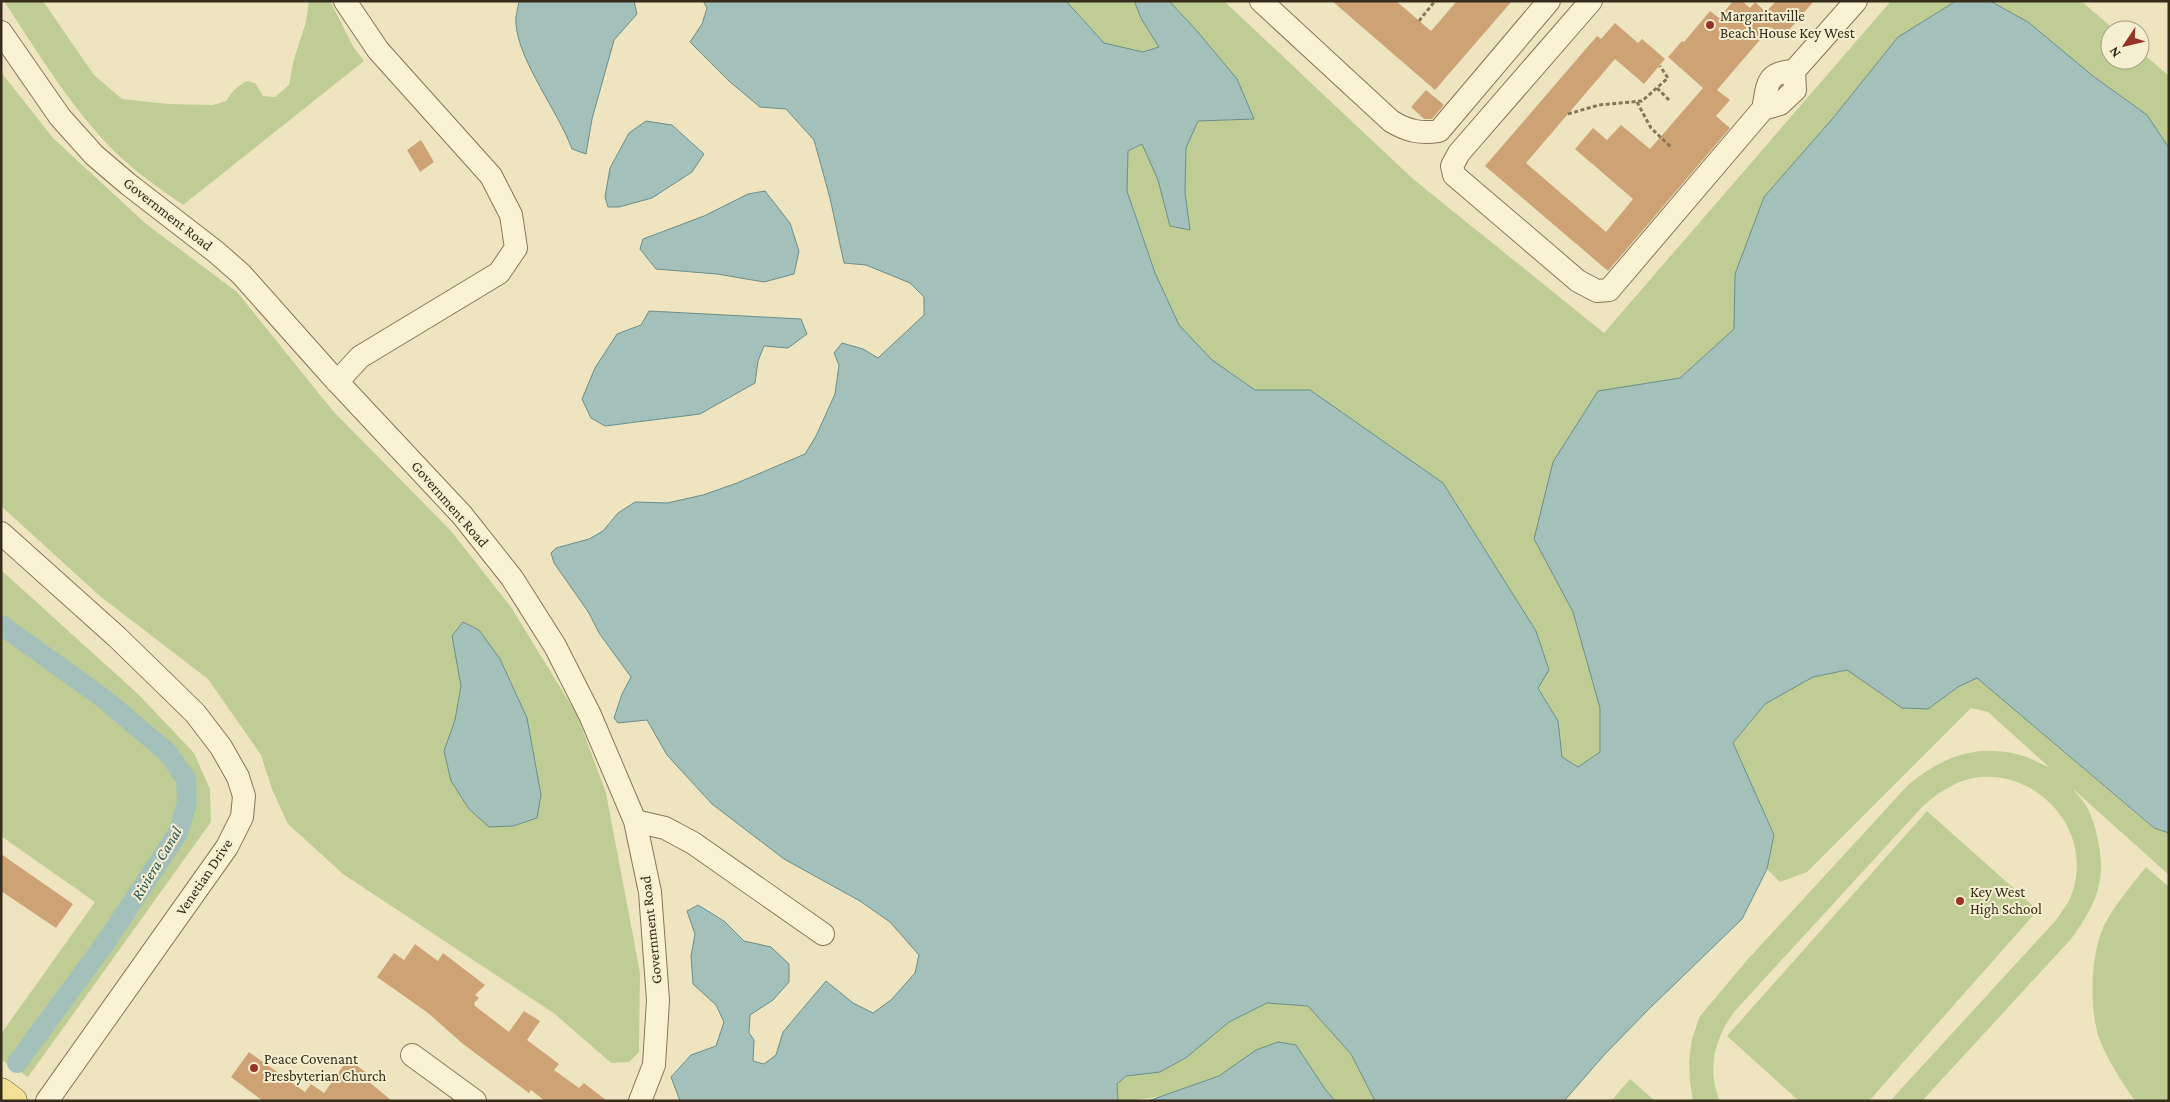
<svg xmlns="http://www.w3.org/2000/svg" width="2170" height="1102" font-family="'Crimson Pro',serif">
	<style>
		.green { fill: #bfcc94; fill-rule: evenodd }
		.water { fill: #a3c0bb; stroke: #6a8e89 }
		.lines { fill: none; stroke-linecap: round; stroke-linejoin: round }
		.canal { stroke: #a3c0bb; stroke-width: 20 }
		.building { fill: #cda375 }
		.minor-casing { stroke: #877658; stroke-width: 24 }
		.major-casing { stroke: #55442c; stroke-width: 29 }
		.path { stroke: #877658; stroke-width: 3; stroke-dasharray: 4 2.5; stroke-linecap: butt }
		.minor { stroke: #f9f2d3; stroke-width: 22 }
		.major { stroke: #f2e096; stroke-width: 28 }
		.poi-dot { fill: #973327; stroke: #f5efcf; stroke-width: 2 }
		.labels { text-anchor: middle; stroke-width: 4; stroke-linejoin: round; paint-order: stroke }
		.poi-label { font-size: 15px; fill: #362c1c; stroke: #f5efcf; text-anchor: start }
		.street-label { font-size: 15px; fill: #362c1c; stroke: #f5efcf }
		.water-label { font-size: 16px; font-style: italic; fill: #2b5456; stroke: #f5efcf }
	</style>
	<rect width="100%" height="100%" fill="#eee5c0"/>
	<path class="green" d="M4 1H43L94 75 122 99 168 104 213 105 226 101 234 90 246 81 255 83 263 96 275 97 289 85 294 59 306 22 309 1H330L354 48 364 61 183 205C159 188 134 171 113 150 70 106 38 53 4 1Z
		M1066 1H1134L1142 20 1159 47 1143 52 1104 43Z
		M1169 1H1224L1413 179 1604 333 1891 1H1956L1898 37 1833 118 1734 329 1680 378 1647 384 1534 539 1573 612 1600 708V752L1578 767 1562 757 1558 721 1538 687 1536 631 1443 483 1310 390H1255L1212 360 1179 325 1155 273 1127 191 1128 151 1142 144 1158 180 1170 226 1189 230 1185 192 1186 148 1198 121 1254 119 1197 31Z
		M1990 1H2081L2115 30H2110V60H2140V51L2169 76V148L2147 115 2093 76 2028 22Z
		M1 72 53 138 145 223 237 292 333 411 451 531 511 607 577 715 606 793 640 973 639 1052 629 1062 611 1063 555 1014 343 874 288 824 272 789 261 755 208 679 101 597 1 506ZM500 659 527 718 541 795 469 809 451 781 444 751 455 720 461 686Z
		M1 570 138 694 194 753 210 789 211 822 28 1077 1 1060V1034L95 902 1 836Z
		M1847 670 1902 708 1928 709 1958 687 1977 678 2153 828 2169 833V875L2073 789C2076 794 2082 799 2085 804 2092 815 2096 829 2098 841 2107 882 2095 906 2071 939L1922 1101H1890L2057 919C2062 911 2068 904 2071 896 2095 836 2043 772 1980 777 1958 779 1939 792 1923 806L1734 1012C1715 1038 1706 1070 1720 1101H1693L1690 1082 1689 1061 1692 1039 1700 1016 1748 959 1908 785C1944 755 1981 742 2027 757 2035 760 2042 765 2049 767L1988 712 1971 708 1807 872 1780 882 1767 869 1774 835 1733 744 1765 704 1813 677Z
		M1927 811 2038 910 1869 1101H1799L1727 1036Z
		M2146 867 2169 887V1101H2137L2133 1098C2121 1080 2102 1052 2097 1031 2090 1003 2091 960 2101 933 2109 911 2132 885 2146 867Z
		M1267 1003 1308 1006 1351 1054 1375 1101H1335L1325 1089 1256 1050C1244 1059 1232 1070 1218 1077 1190 1090 1148 1102 1118 1100L1117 1084 1126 1076 1160 1072 1187 1057 1229 1022Z
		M1630 1079 1655 1101H1611Z"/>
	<path class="water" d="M519 1H634L637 14 614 40 592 119 586 154 572 149C558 111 519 62 516 24 515 17 518 8 519 1Z
		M703 1H1066L1104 43 1143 52 1159 47 1142 20 1134 1H1169L1197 31 1237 79 1254 119 1198 121 1186 148 1185 192 1190 230 1170 226 1158 180 1142 144 1128 151 1127 191 1155 273 1179 325 1212 360 1255 390H1310L1443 483 1536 631 1549 670 1538 688 1558 721 1562 757 1578 767 1600 752V708L1573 612 1534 539 1553 462 1598 391 1680 378 1734 329 1735 274 1764 197 1833 118 1898 37 1956 1H1990L2028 22 2093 76 2147 115 2169 148V833L2154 828 1977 678 1958 687 1928 709 1902 708 1847 670 1813 677 1765 704 1733 743 1774 835 1767 869 1742 919 1649 1009 1605 1054 1564 1101H1375L1351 1054 1308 1006 1267 1003 1229 1022 1187 1057 1160 1072 1126 1076 1117 1084 1118 1100 1123 1101H680L671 1077 691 1055 716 1046 724 1022 716 1005 693 984 691 956 695 934 687 911 698 905 724 921 744 941 771 947 789 964V982L773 1000 750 1015 749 1033 754 1040 753 1061 764 1064 776 1055 783 1032 826 981 853 1003 873 1013 891 1000 915 973 919 955 890 922 860 901 784 859 712 804 667 755 647 720 618 723 614 718 622 694 631 677 599 633 589 613 554 563 551 553 556 548 589 539 603 531 618 513 635 502 667 503 703 495 737 483 805 454 816 436 835 394 839 365 834 353 842 343 863 349 878 358 924 315V297L910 283 866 265 844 263 830 198 814 140 786 109 760 107 730 82 690 42 702 24 707 8Z
		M646 121 672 125 704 154 692 172 652 198 619 207H608L605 197 610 168 629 133Z
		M765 191 790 223 799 251 794 274 764 282 717 274 656 269 640 249 643 239 704 216 748 194Z
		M649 311 801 319 807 334 788 348 764 346 758 361 755 383 700 414 605 426 591 418 582 399 595 368 617 334 641 325Z
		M463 622 479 630 500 659 527 718 541 795 537 818 513 826 489 827 469 809 451 781 444 751 455 720 461 686 452 636Z
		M1278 1042 1296 1045 1325 1089 1335 1101H1148L1219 1076 1256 1050Z"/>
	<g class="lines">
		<path class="canal" d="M1 625 103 698 168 753 186 779 187 803 178 833 106 942 17 1063"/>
	</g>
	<path class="building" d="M1332 1H1396L1431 31 1457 1H1512L1435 90Z
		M1733 1H1742L1750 8 1755 2 1766 12 1776 1H1814L1783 37 1771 27 1717 90 1730 100 1716 116 1730 128 1608 271 1485 166 1597 36 1601 39 1615 23 1638 43 1642 39 1665 59 1644 84 1615 59 1526 163 1606 232 1633 199 1575 149 1593 128 1607 140 1621 125 1650 149 1703 88 1668 57 1682 41 1684 42 1710 11 1719 18Z
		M1426 90 1444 105 1432 119H1424L1411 107Z
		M421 140 434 162 420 172 407 150Z
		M1 854 73 904 56 928 1 891Z
		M415 944 438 961 443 953 485 985 475 995 479 998 474 1003 475 1006 509 1032 524 1011 540 1021 527 1040 559 1064 554 1070 579 1088 584 1083 607 1101H545L531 1090 529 1093 463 1044 428 1013 377 977 394 953 404 960Z
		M249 1052 305 1092 311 1084 324 1093 348 1059 371 1076 368 1081 392 1101H263L231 1077Z"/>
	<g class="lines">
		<defs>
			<path id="minor" d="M1261 1 1391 121C1407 131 1421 134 1439 131L1549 1
				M1591 1 1459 153 1452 166 1454 175 1578 281 1597 291 1609 290 1763 109C1768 87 1764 72 1794 71L1856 1
				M1 32 60 117 94 155 128 184 216 252 241 274 331 375 462 515 512 578 555 646 590 715 635 821 650 892 658 1000 654 1065 640 1101
				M1763 109 1780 104 1795 90 1794 71
				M337 382 360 357 499 273 516 248 511 215 491 176 378 50 345 1
				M1 533 117 637 195 713 221 747 238 777 244 796 242 817 227 847 47 1101
				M635 821 665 828 693 843 823 934
				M412 1055 475 1101"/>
			<path id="major" d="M1 1092 13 1101"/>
		</defs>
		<use href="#minor" class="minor-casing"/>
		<use href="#major" class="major-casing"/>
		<path class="path" d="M1419 21 1435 1
			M1657 88 1670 101
			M1637 102 1651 128 1672 148
			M1568 114 1599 105 1642 101 1668 78 1660 66"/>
		<use href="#minor" class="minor"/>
		<use href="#major" class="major"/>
	</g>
	<g class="poi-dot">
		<circle cx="1710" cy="25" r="5"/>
		<circle cx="1960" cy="901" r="5"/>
		<circle cx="254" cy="1068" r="5"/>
	</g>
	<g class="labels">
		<g class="poi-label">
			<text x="1720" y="21">Margaritaville<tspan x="1720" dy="17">Beach House Key West</tspan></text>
			<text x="1970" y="897">Key West<tspan x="1970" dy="17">High School</tspan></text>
			<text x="264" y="1064">Peace Covenant<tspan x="264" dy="17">Presbyterian Church</tspan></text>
		</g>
		<g class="street-label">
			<text transform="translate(168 214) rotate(38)" y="5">Government Road</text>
			<text transform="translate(450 504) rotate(49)" y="5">Government Road</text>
			<text transform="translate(204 877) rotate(-56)" y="5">Venetian Drive</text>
			<text transform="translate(651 930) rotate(-96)" y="5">Government Road</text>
		</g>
		<g class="water-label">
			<text transform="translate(156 863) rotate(-59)" y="6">Riviera Canal</text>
		</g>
	</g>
	<rect width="2170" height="1102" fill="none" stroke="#362c1c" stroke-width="5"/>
	<g transform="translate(2125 45) rotate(235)"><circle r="24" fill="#f5efcf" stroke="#a9a187"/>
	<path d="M0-4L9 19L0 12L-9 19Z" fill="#973327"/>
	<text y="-8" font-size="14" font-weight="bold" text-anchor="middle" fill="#362c1c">N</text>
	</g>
</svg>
